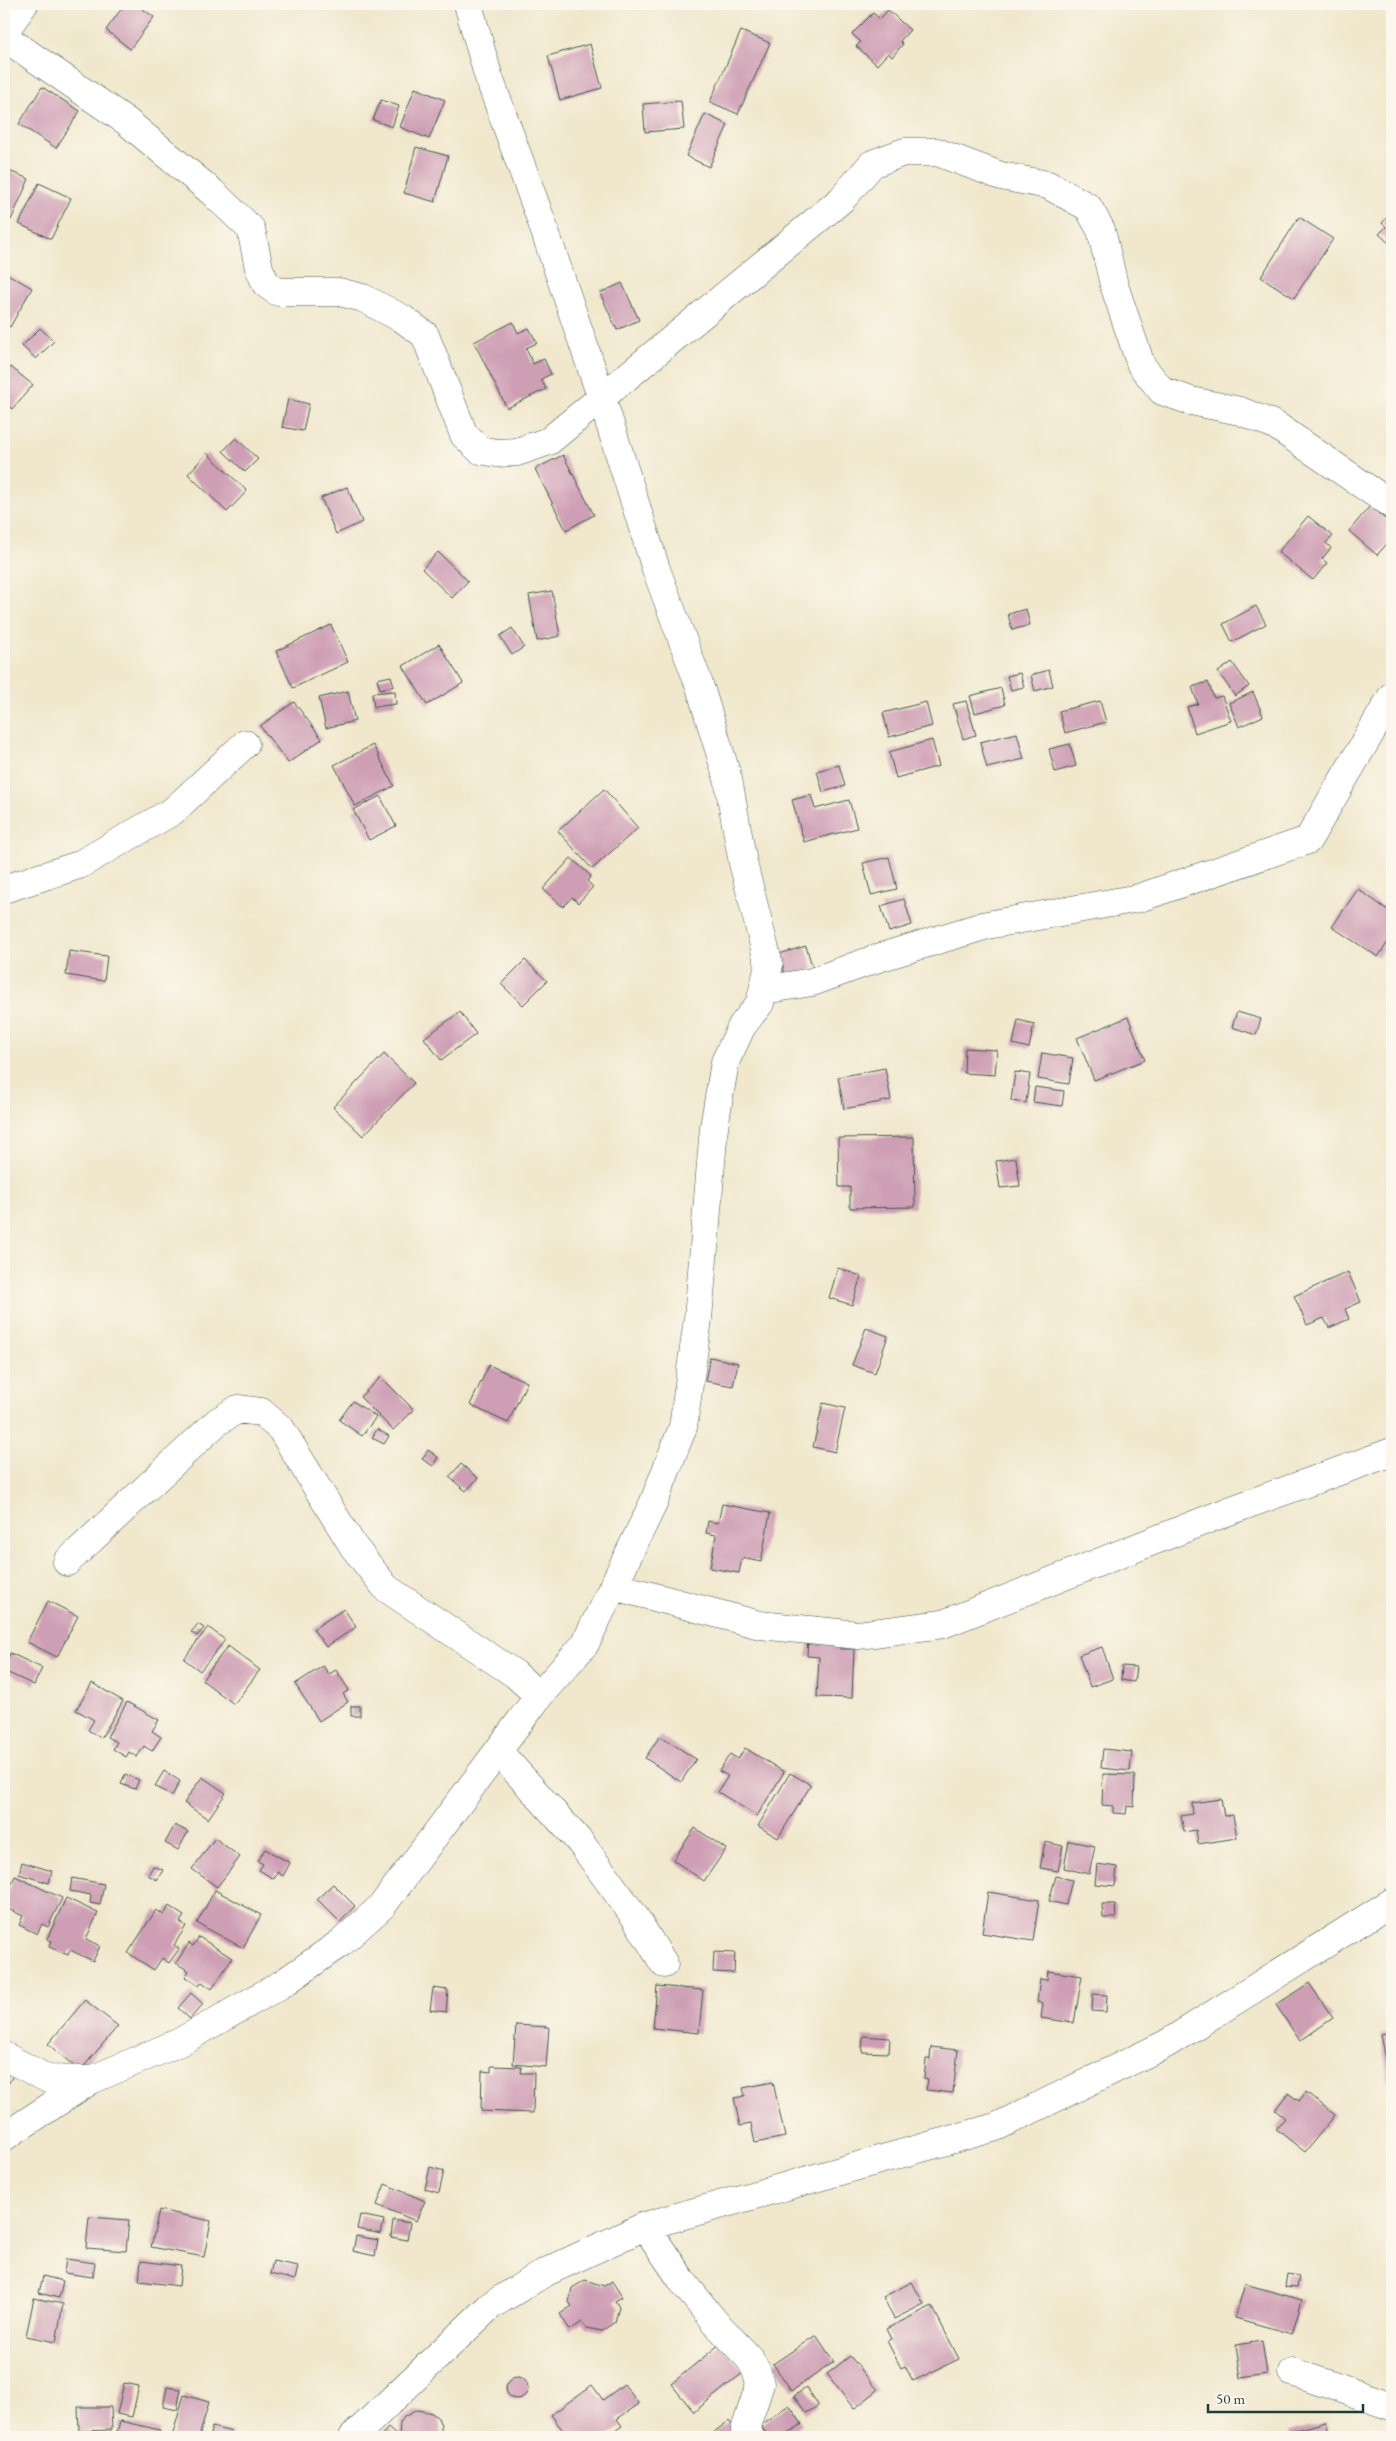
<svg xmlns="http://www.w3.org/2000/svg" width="1396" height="2441" font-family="'EB Garamond',serif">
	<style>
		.building { fill: #ce9eb4 }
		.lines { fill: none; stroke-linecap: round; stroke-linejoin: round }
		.minor-casing { stroke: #3e564b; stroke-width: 29 }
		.minor { stroke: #fff; stroke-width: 28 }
	</style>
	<rect width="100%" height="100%" fill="#fbf7ec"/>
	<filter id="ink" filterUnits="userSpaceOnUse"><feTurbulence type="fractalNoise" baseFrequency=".02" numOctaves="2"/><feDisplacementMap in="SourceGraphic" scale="10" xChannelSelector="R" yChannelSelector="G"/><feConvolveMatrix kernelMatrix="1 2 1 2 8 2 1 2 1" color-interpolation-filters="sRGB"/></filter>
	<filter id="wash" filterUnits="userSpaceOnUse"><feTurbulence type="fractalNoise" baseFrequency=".0096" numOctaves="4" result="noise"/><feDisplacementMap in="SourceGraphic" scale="20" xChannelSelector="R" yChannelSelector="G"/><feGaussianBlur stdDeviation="1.12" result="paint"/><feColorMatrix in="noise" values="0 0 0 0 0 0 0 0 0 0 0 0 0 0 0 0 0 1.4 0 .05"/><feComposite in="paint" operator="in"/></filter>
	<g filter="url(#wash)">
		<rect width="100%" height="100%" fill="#f0e7cc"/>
		<g id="blocks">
			<path class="building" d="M125 4H136L154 17 130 49 106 30Z
				M581 4H599V5L582 8Z
				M888 10 910 30 900 41 903 44 892 57 888 53 877 65 856 46 861 42 852 34 873 13 880 19Z
				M741 31 770 43 738 114 710 102Z
				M590 44 602 88 560 100 548 56Z
				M42 87 80 111 56 148 19 124Z
				M415 88 445 100 429 139 400 127Z
				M381 100 399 106 392 127 373 120Z
				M681 101 684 129 645 132 643 104Z
				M705 114 728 125 709 167 686 156Z
				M416 147 448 156 435 202 404 193Z
				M4 169 29 179 11 220 4 217Z
				M39 183 71 198 51 239 19 224Z
				M1392 212V246L1379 234 1386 227 1382 223Z
				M1299 217 1333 239 1294 298 1261 277Z
				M4 272 32 288 10 327 4 323Z
				M622 283 639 320 617 330 600 293Z
				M513 322 518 333 529 328 537 343 526 348 533 364 544 359 551 374 541 379 546 389 507 408 474 342Z
				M40 328 54 341 36 359 22 346Z
				M11 367 33 385 12 409 4 402V376Z
				M288 399 309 404 303 431 282 427Z
				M236 438 258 459 245 472 223 451Z
				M207 453 247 491 227 512 188 474Z
				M563 455 594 515 566 530 535 469Z
				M347 487 362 522 336 534 321 498Z
				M1370 506 1392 525V538L1377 555 1349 531Z
				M1308 516 1333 536 1326 543 1331 548 1322 559 1327 563 1313 580 1278 552Z
				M438 552 468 581 452 598 422 569Z
				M552 591 560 636 537 641 529 595Z
				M1256 606 1266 624 1232 642 1223 624Z
				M1026 609 1030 625 1012 630 1008 614Z
				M331 625 348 662 293 688 276 651Z
				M512 628 524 647 512 655 500 636Z
				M439 644 463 683 427 705 403 666Z
				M1232 662 1249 686 1235 696 1218 672Z
				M1049 670 1053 686 1035 691 1031 675Z
				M1020 673 1024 687 1011 690 1007 676Z
				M391 676 394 686 380 689 377 679Z
				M1208 682 1214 698 1222 696 1231 721 1195 733 1187 707 1198 704 1192 687Z
				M1001 688 1005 705 975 713 970 696Z
				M348 691 355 721 326 728 319 698Z
				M395 691 396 704 374 707 372 693Z
				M1253 692 1263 716 1239 727 1229 703Z
				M966 701 976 735 963 739 953 704Z
				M1100 701 1106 722 1065 733 1059 711Z
				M294 702 322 739 288 763 260 726Z
				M926 702 932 726 889 737 883 713Z
				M1017 733 1024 759 987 768 980 742Z
				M932 740 939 766 896 778 889 752Z
				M1070 744 1076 766 1055 772 1049 749Z
				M373 745 394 786 355 806 334 765Z
				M839 765 845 786 823 792 817 771Z
				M604 789 638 828 592 869 558 831Z
				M811 795 815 809 849 800 857 828 804 842 792 800Z
				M380 796 396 826 369 840 353 810Z
				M889 857 897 889 871 895 863 863Z
				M571 858 591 876 587 881 593 887 578 903 572 897 563 907 543 889Z
				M1358 889 1392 913V936L1378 957 1332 927Z
				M904 899 912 925 889 932 881 906Z
				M806 946 813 969 786 977 779 954Z
				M69 951 107 956 104 981 66 975Z
				M525 960 547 981 523 1005 501 984Z
				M460 1012 476 1034 441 1060 424 1038Z
				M1237 1012 1261 1019 1256 1035 1232 1027Z
				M1128 1017 1145 1060 1094 1080 1077 1038Z
				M1018 1020 1034 1024 1029 1048 1013 1044Z
				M965 1048 997 1050 995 1075 964 1073Z
				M1042 1053 1073 1058 1069 1084 1038 1079Z
				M384 1054 414 1083 363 1136 333 1107Z
				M885 1068 891 1100 844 1109 838 1077Z
				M1015 1072 1030 1074 1026 1103 1011 1101Z
				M1035 1087 1064 1091 1062 1106 1033 1102Z
				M914 1137 915 1207 850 1208V1187H839L838 1138Z
				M1016 1158 1020 1186 1000 1188 996 1161Z
				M838 1268 861 1276 852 1305 829 1298Z
				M1348 1272 1361 1302 1345 1309 1349 1319 1329 1328 1324 1318 1307 1325 1294 1296Z
				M866 1328 888 1336 875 1373 852 1365Z
				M710 1357 738 1363 733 1386 705 1381Z
				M489 1365 527 1382 508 1423 470 1405Z
				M381 1377 414 1410 393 1430 360 1397Z
				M353 1401 376 1417 362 1436 339 1420Z
				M823 1403 845 1408 835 1452 813 1447Z
				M377 1429 389 1436 384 1444 372 1438Z
				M428 1450 438 1457 433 1466 422 1459Z
				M461 1464 478 1478 466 1491 449 1477Z
				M722 1504 770 1513 761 1562 742 1558 739 1573 710 1568 716 1535 706 1533 708 1521 718 1523Z
				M48 1601 78 1616 57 1657 27 1642Z
				M344 1609 356 1627 326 1647 313 1629Z
				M198 1624 204 1628 197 1636 191 1632Z
				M208 1627 225 1640 200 1671 184 1659Z
				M808 1636 840 1638V1649H854L852 1698 817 1697 819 1657 807 1656Z
				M228 1646 260 1670 234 1704 202 1680Z
				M1102 1647 1113 1679 1090 1687 1079 1655Z
				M10 1653 42 1668 34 1685 4 1671Z
				M323 1666 329 1674 336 1670 349 1690 343 1694 348 1702 319 1721 295 1684Z
				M1122 1666 1136 1667 1134 1682 1121 1680Z
				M92 1683 123 1701 101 1738 88 1730 94 1720 76 1710Z
				M127 1702 159 1720 152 1731 161 1737 152 1751 144 1746 137 1757 129 1752 126 1757 113 1749 117 1742 107 1737Z
				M351 1706H360V1716H351Z
				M660 1736 696 1759 681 1782 645 1758Z
				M745 1748 784 1772 757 1816 718 1792 728 1776 719 1771 730 1754 738 1759Z
				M1103 1749 1132 1752 1130 1771 1101 1768Z
				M164 1771 180 1781 172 1796 155 1786Z
				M790 1773 811 1785 778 1838 758 1826Z
				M125 1774 139 1780 135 1789 121 1784Z
				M1103 1774 1135 1775 1134 1807 1127 1806 1126 1814 1113 1813V1806L1102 1805Z
				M202 1777 226 1793 208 1819 184 1803Z
				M1221 1799 1224 1816 1233 1815 1237 1838 1198 1844 1196 1830 1184 1832 1181 1816 1193 1814 1192 1803Z
				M175 1825 188 1832 178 1850 165 1843Z
				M695 1828 726 1849 704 1881 673 1860Z
				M215 1838 240 1857 217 1887 192 1869Z
				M1069 1841 1095 1846 1089 1874 1064 1868Z
				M1045 1842 1063 1846 1058 1871 1040 1868Z
				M265 1849 290 1863 283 1876 277 1872 274 1879 259 1870 263 1864 258 1861Z
				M22 1862 52 1871 49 1883 19 1874Z
				M1097 1864 1117 1867 1115 1886 1095 1884Z
				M153 1866 163 1870 157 1880 148 1875Z
				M15 1876 62 1898 48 1927 42 1924 37 1934 19 1925 23 1916 4 1907V1901Z
				M1056 1876 1072 1880 1066 1905 1049 1901Z
				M72 1878 104 1884 100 1905 90 1903 91 1895 70 1891Z
				M333 1884 355 1906 340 1922 317 1899Z
				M215 1890 261 1915 243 1948 197 1923Z
				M988 1892 1039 1900 1033 1941 982 1933Z
				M66 1898 98 1913 86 1939 100 1946 93 1961 70 1950 68 1955 49 1947 52 1941 47 1939Z
				M1102 1904H1115L1116 1918H1103Z
				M169 1906 184 1916 180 1922 186 1926 174 1945 179 1949 169 1963 162 1958 154 1970 128 1953 156 1910 164 1915Z
				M199 1937 232 1958 212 1989 202 1982 199 1986 185 1977 189 1971 176 1963 189 1943 193 1946Z
				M714 1952 735 1953 734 1973 713 1972Z
				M1048 1971 1082 1976 1074 2023 1041 2018 1043 2003 1037 2002 1040 1979 1047 1980Z
				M1309 1983 1333 2018 1300 2041 1276 2005Z
				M657 1986 703 1990 699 2033 653 2028Z
				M433 1988 448 1990 446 2012 430 2010Z
				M191 1993 203 2004 190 2019 178 2008Z
				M1093 1994 1107 1995 1106 2012 1092 2011Z
				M85 2000 118 2026 80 2071 48 2044Z
				M516 2025 549 2027 546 2067 513 2064Z
				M1392 2032V2093H1391L1380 2034Z
				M863 2036 890 2038 889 2053 862 2052Z
				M931 2047 958 2050 953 2093 926 2090 928 2080 924 2079 926 2059H930Z
				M4 2064 15 2072 4 2091Z
				M491 2066 522 2067 521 2073H534L533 2113 481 2111 482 2071 491 2072Z
				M773 2082 785 2137 755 2143 751 2124 740 2126 734 2098 745 2096 743 2088Z
				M1306 2092 1335 2115 1305 2152 1276 2129 1285 2118 1275 2110 1288 2093 1299 2101Z
				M430 2167 444 2171 439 2193 425 2189Z
				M385 2184 425 2201 416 2221 377 2205Z
				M159 2210 211 2221 204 2257 151 2247Z
				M360 2215 384 2220 381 2234 357 2229Z
				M89 2217 129 2220 126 2251 86 2248Z
				M393 2220 410 2223 407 2240 391 2237Z
				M356 2236 378 2240 375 2256 353 2251Z
				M66 2259 95 2263 93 2277 64 2273Z
				M141 2261 181 2266 179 2286 139 2281Z
				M273 2261 298 2266 295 2280 270 2274Z
				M1287 2274 1299 2276 1297 2288 1285 2287Z
				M43 2276 63 2281 59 2298 39 2293Z
				M585 2280 604 2286 612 2281 622 2297 615 2301 619 2307 615 2322 602 2331 587 2328 582 2322 570 2330 560 2314 572 2306 569 2302 572 2288Z
				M912 2282 924 2304 894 2319 883 2297Z
				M1245 2284 1302 2300 1292 2334 1235 2318Z
				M34 2298 63 2304 56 2342 26 2336Z
				M932 2306 959 2359 913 2381 905 2366 901 2368 887 2341 891 2339 886 2329Z
				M816 2335 834 2362 792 2391 773 2364Z
				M1262 2341 1267 2374 1241 2378 1236 2345Z
				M721 2343 744 2372 694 2412 671 2384Z
				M850 2356 878 2390 854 2409 827 2374Z
				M506 2388a11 11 0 1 1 22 0a11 11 0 1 1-22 0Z
				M124 2383 139 2386 132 2417 117 2414Z
				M624 2384 639 2404 617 2419 622 2426 606 2437H568L551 2415 592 2385 603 2400Z
				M167 2387 181 2389 177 2410 163 2407Z
				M806 2388 818 2406 806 2413 794 2396Z
				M184 2395 209 2402 199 2437H172Z
				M789 2405 802 2424 783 2437H769L760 2425Z
				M78 2407H111L112 2430 79 2431Z
				M417 2410 432 2413 438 2418 441 2425V2437H399L400 2423 404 2417Z
				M120 2421 160 2430 158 2437H116Z
				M729 2421 741 2437H707Z
				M1326 2422 1330 2437H1290L1289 2432Z
				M212 2427 232 2432 231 2437H209Z
				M388 2428 398 2437H380Z"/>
		</g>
	</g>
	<g filter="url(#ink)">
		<use href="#blocks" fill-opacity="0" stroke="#3e564b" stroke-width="1"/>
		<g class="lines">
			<defs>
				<path id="minor" d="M4 32 24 4
					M4 37 126 121 212 192 251 229 259 268 266 284 278 292H339L363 298 403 319 425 335 464 435 480 450 497 453 517 452 549 441 841 200 872 164 904 152H937L1001 176 1048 185 1088 207 1101 230 1114 285 1141 365 1162 391 1191 401 1240 411 1275 425 1392 505
					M4 889 79 865 173 811 245 744
					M764 990 812 982 878 958 987 925 1139 898 1308 840 1392 696
					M67 1562 217 1422 238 1409 261 1412 281 1429 353 1546 386 1588 515 1674 539 1696
					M613 1586 760 1625 858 1635 943 1624 1229 1511 1392 1452
					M498 1751 580 1842 635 1917 664 1964
					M4 2056 48 2079 91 2080
					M4 2137 91 2080 180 2042 282 1984 342 1942 382 1906 539 1696 585 1644 653 1504 683 1427 698 1319 714 1127 725 1062 742 1026 760 1003 769 965 743 863 728 779 700 687 656 569 602 399 540 217 488 75 468 4
					M645 2226 683 2282 714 2321 750 2359 757 2372 760 2384 745 2430 750 2437
					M1292 2372 1392 2406
					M353 2437 490 2306 544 2273 645 2226 996 2127 1166 2044 1392 1902"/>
			</defs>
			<use href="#minor" class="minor-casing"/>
			<use href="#minor" class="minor"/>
		</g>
	</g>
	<rect width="1396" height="2441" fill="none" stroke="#fbf7ec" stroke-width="20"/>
	<path d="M1208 2404v8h155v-8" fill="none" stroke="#1f3d34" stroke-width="2.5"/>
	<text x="1216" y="2404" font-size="15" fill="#1f3d34" stroke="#fbf7ec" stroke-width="4" paint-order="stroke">50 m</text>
</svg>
